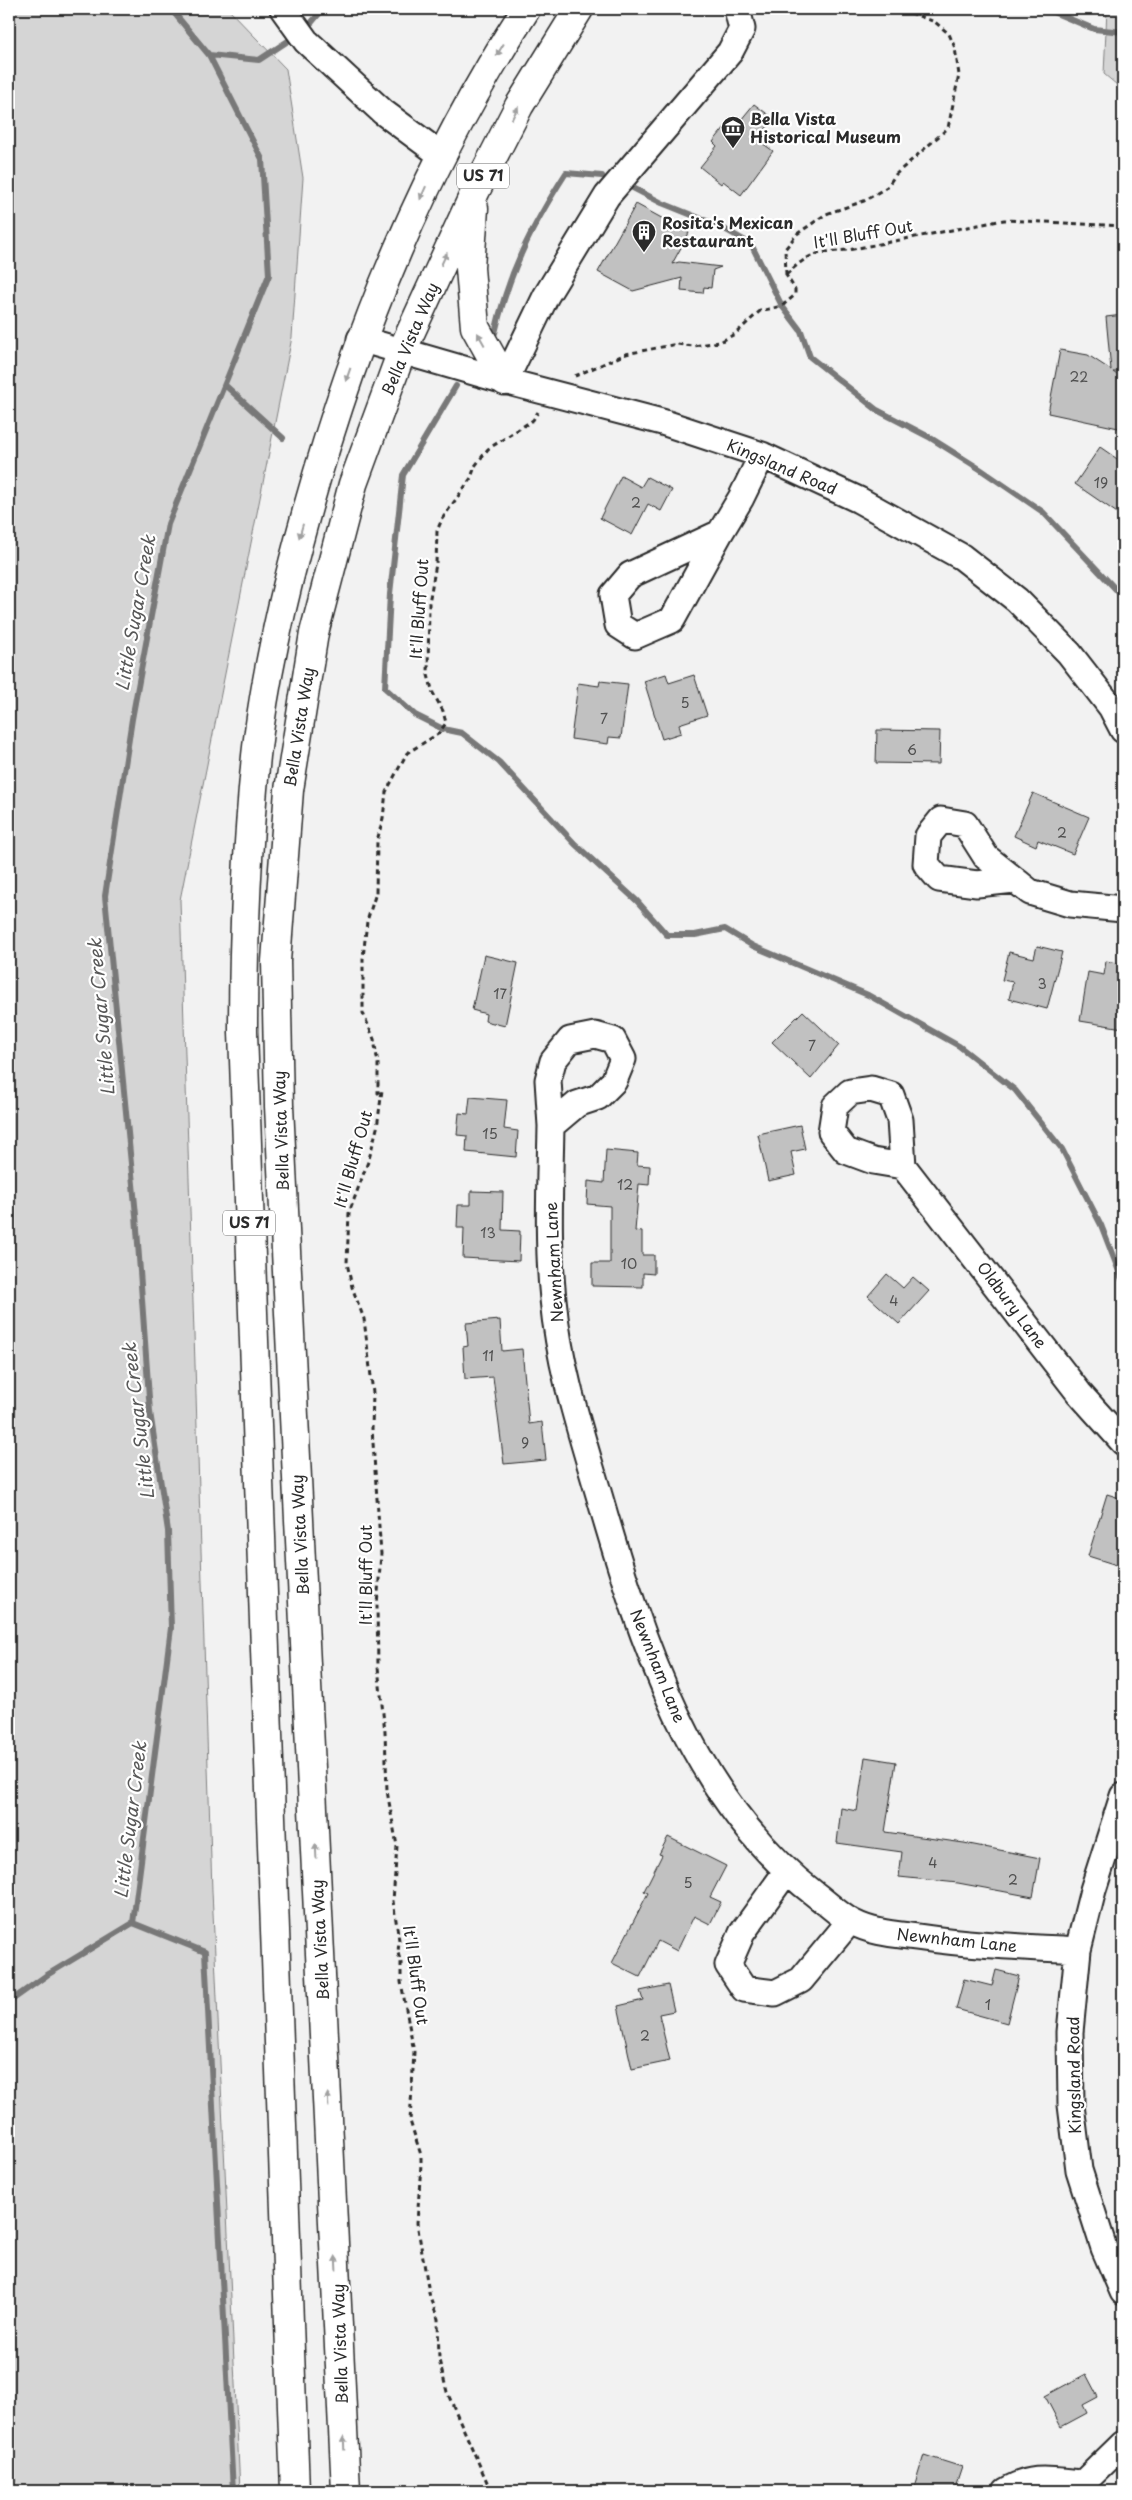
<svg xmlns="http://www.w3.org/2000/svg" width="1132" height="2500" font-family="'Playpen Sans',sans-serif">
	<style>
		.green { fill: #d5d5d5; stroke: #808080 }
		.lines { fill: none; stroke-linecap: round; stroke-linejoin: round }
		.stream { stroke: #787878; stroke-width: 6 }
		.building { fill: #c1c1c1; stroke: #2b2b2b }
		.minor-casing { stroke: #2b2b2b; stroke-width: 29 }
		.major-casing { stroke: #2b2b2b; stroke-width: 31 }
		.path { stroke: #2b2b2b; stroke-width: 3; stroke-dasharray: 5 4; stroke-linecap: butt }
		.minor { stroke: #fff; stroke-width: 25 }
		.major { stroke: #fff; stroke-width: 28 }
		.oneway { fill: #a0a0a0 }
		.labels { text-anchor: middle; stroke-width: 4.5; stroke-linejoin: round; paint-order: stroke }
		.number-label { font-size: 14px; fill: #505050 }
		.shield { fill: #fff; stroke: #6b6b6b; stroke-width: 1 }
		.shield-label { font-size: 15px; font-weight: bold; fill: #2b2b2b }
		.poi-label { font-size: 16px; font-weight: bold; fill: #2b2b2b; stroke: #fff; text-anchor: start }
		.street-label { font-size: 16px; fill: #2b2b2b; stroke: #fff }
		.water-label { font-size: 18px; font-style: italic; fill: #585858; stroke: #fff }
	</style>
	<rect width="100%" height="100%" fill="#f2f2f2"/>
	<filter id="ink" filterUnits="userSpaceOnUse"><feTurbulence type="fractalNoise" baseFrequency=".02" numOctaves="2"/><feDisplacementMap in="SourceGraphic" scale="10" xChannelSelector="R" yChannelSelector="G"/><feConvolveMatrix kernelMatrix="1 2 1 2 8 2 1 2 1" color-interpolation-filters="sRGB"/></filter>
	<g filter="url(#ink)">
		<path class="green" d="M9 9H228L286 69 303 178 292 337 180 900 212 1891 240 2491H9Z
			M1107 9H1123V90L1104 74Z"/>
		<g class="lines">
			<path class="stream" d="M1046 9 1094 29 1123 32
				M312 22 323 9
				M209 55 259 60 291 39
				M633 188 662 203 719 226 751 244 782 306 801 331 810 357 877 410 929 437 980 469 1043 512 1123 597
				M495 333C509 271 532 226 566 173L602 176
				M226 386 283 438
				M456 386 403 475 390 594 385 688 415 715 443 729 462 733 499 762 575 844 637 901 667 935H695L725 929 753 946 868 995 959 1046 1015 1090 1062 1149 1101 1225 1123 1282
				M133 1923 205 1952 233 2491
				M9 2002 47 1975 133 1923 171 1628 168 1531 150 1412 136 1215 105 896 132 719 168 524 269 275 262 159 209 55 171 9"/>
		</g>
		<path class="building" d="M754 104 774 119 757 139 773 151 741 195 723 181 721 184 700 167 717 146 713 142 725 127 731 132Z
			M636 204 689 233 672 264 679 262 721 267 713 270 711 288 704 287 703 293 681 291 682 278 633 291 598 272Z
			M1123 315V372H1113L1123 379V429L1048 413 1060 350 1088 355 1111 370 1106 317Z
			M1100 447 1123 463V517L1075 484Z
			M621 476 641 487 647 477 672 490 661 511 648 504 632 535 600 518Z
			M666 674 669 683 694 675 707 715 679 724 681 733 662 739 644 681Z
			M600 681 628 684 621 738 609 737 608 744 571 739 578 683 599 686Z
			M877 730 940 731 939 764 876 763Z
			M1033 793 1089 817 1073 854 1038 840 1036 846 1014 836Z
			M1037 946 1062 952 1047 1009 1009 999 1013 982 1002 980 1009 952 1034 958Z
			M484 955 518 963 505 1026 485 1021 486 1014 472 1010Z
			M1106 961 1123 964V1028L1080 1021 1088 972 1104 975Z
			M803 1011 839 1045 811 1079 772 1042Z
			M470 1097 507 1100 504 1129 518 1131 516 1157 466 1152 467 1136 457 1135 459 1113 468 1114Z
			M800 1125 805 1149 791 1152 796 1175 768 1181 758 1134Z
			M606 1150 638 1153 637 1165 650 1166 649 1185 639 1184 635 1231 642 1232V1255H654V1274L643 1273V1287L592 1286V1263H610V1206L587 1204 588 1181 604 1183Z
			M471 1191 503 1192 502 1230 520 1231 519 1261 463 1258 464 1228H457L458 1205H471Z
			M887 1274 903 1288 913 1277 929 1291 899 1324 868 1296Z
			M500 1320 502 1351 522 1349 529 1424 542 1422 546 1460 504 1464 493 1377 465 1379 463 1347 468 1346 466 1323Z
			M1107 1494 1123 1499V1567L1088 1556Z
			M865 1757 896 1762 885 1832 964 1843 1040 1858 1033 1897 958 1883 899 1877 902 1852 837 1843 841 1808 857 1811Z
			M668 1837 726 1866 710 1897 721 1902 710 1924 694 1916 677 1951 658 1941 640 1977 612 1963 648 1893 644 1891 662 1855 659 1854Z
			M996 1970 1019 1976 1007 2023 956 2009 964 1979 992 1986Z
			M668 1985 674 2011 659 2014 670 2061 632 2069 618 2006 643 2000 640 1991Z
			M1086 2374 1098 2397 1083 2405 1087 2413 1061 2427 1045 2396Z
			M924 2455 962 2467 954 2491H913Z"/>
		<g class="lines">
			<defs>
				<path id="minor" d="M283 9 306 41 383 112 441 155
					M360 339 505 381 662 422 762 455 859 500 962 557 1017 600 1069 653 1111 707 1123 730
					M505 381 546 296 607 196 730 52 742 29 737 9
					M720 533 672 620 635 636 618 625 613 595 630 575Z
					M720 533 741 498 762 455
					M1014 880 977 884 939 879 926 864 928 836 941 820 965 824 986 857 1030 892 1070 904 1123 909
					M551 1126 548 1080 553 1061 570 1040 595 1035 613 1040 623 1059 614 1081 598 1097 577 1104 551 1126C550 1183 547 1242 553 1299 559 1366 580 1430 599 1495 641 1640 691 1800 816 1895 828 1904 839 1915 852 1922 873 1933 894 1934 917 1937 971 1945 1024 1947 1078 1950
					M903 1166 873 1161 846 1151 831 1132 835 1106 850 1092 871 1089 891 1095 900 1120 903 1166 1079 1393 1123 1442
					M1123 1796 1093 1890 1078 1950 1070 2032 1071 2105 1079 2170 1104 2248 1123 2292
					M786 1872 742 1933 728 1965 744 1989 775 1993 801 1980 850 1921
					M1006 2491C1034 2474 1053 2481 1083 2483
					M1079 2491 1083 2483 1123 2444"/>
				<path id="major" d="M474 208 470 268 475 327 505 381
					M295 2491 243 1032C243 940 247 848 256 756 265 672 285 589 308 507 358 329 425 165 526 9
					M346 2491 279 1106 276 961 289 790 314 633 353 484 402 351 476 190 519 106 579 9"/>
			</defs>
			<use href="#minor" class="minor-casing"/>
			<use href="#major" class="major-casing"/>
			<path class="path" d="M786 275 785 249 797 234 826 214 864 201 887 187 896 174 948 128 959 75 955 48 949 34 935 22 900 9
				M786 275C810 252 816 253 848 250L1004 220 1123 226
				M575 376 626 354 677 344 693 346 720 342 735 334 760 311 782 306 795 295V289L786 275
				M9 2432 15 2491
				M491 2491 447 2392 439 2360 438 2319 430 2298 417 2223 421 2164V2155L410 2121 414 2052 401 1982V1963L398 1953 399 1940 393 1901 397 1846 387 1791 385 1732 378 1667 377 1605 381 1554 372 1429 373 1393 364 1319 352 1287 347 1263 349 1213 369 1159 377 1128 382 1090 378 1093V1064L374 1039 363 1013V958L367 921 376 893 377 841 383 818 386 792 407 753 438 734 446 723 443 711 433 693 428 675 429 603 436 564 437 531 442 519 471 478 475 466 488 449 533 420 538 412"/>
			<use href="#minor" class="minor"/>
			<use href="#major" class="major"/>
		</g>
		<defs><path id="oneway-solid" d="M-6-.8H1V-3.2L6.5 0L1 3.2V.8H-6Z" transform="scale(1.25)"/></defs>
		<g class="oneway">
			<use href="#oneway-solid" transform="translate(500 50) rotate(121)"/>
			<use href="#oneway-solid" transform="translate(515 113) rotate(-63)"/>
			<use href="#oneway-solid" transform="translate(423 193) rotate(114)"/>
			<use href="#oneway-solid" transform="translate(444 259) rotate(-65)"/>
			<use href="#oneway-solid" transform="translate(481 339) rotate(-119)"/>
			<use href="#oneway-solid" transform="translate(348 375) rotate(109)"/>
			<use href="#oneway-solid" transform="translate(301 531) rotate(106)"/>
			<use href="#oneway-solid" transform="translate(316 1851) rotate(-93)"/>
			<use href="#oneway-solid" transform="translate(328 2100) rotate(-93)"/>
			<use href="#oneway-solid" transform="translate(336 2263) rotate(-93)"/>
			<use href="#oneway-solid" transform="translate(344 2443) rotate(-92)"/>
		</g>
	</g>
	<defs>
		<symbol id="museum-pin" viewBox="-11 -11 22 30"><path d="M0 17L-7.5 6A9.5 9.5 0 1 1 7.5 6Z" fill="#2b2b2b" stroke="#fff"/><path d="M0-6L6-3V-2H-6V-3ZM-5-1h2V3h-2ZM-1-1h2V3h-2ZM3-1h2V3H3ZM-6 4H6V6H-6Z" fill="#fff"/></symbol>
		<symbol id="building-pin" viewBox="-11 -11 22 30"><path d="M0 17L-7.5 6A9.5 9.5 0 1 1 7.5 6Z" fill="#2b2b2b" stroke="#fff"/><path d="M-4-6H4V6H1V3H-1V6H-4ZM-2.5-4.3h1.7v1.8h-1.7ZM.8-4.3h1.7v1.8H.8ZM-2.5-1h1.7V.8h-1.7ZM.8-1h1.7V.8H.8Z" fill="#fff"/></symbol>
	</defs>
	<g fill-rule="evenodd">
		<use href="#museum-pin" x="719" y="114" width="28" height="38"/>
		<use href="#building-pin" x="630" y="218" width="28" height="38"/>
	</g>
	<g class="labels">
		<g class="number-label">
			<text x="1079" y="382">22</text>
			<text x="1101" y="488">19</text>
			<text x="636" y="508">2</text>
			<text x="685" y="708">5</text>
			<text x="604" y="724">7</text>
			<text x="912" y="755">6</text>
			<text x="1062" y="838">2</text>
			<text x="1042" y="989">3</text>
			<text x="500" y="999">17</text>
			<text x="812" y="1051">7</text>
			<text x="490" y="1139">15</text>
			<text x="625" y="1190">12</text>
			<text x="488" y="1238">13</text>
			<text x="629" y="1269">10</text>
			<text x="894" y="1306">4</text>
			<text x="488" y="1361">11</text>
			<text x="525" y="1448">9</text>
			<text x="933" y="1868">4</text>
			<text x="1013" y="1885">2</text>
			<text x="688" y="1888">5</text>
			<text x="988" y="2010">1</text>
			<text x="645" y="2041">2</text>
		</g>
		<g class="shield">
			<rect x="457" y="163.5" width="52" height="25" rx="4"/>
			<rect x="223" y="1210.5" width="52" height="25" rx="4"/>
		</g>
		<g class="shield-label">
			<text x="483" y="181">US 71</text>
			<text x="249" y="1228">US 71</text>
		</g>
		<g class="poi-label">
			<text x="750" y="125">Bella Vista<tspan x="750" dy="18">Historical Museum</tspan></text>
			<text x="662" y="229">Rosita's Mexican<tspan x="662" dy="18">Restaurant</tspan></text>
		</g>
		<g class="street-label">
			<text transform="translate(863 234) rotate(-10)" y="6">It'll Bluff Out</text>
			<text transform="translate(410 339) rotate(-67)" y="6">Bella Vista Way</text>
			<text transform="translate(782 467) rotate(23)" y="6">Kingsland Road</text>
			<text transform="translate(419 609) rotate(-86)" y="6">It'll Bluff Out</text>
			<text transform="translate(299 727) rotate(-81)" y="6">Bella Vista Way</text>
			<text transform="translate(281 1131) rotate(-92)" y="6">Bella Vista Way</text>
			<text transform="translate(353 1159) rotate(-74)" y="6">It'll Bluff Out</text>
			<text transform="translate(554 1262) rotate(-93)" y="6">Newnham Lane</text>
			<text transform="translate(1012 1305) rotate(53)" y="6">Oldbury Lane</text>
			<text transform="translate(300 1535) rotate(-93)" y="6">Bella Vista Way</text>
			<text transform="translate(366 1575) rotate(-90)" y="6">It'll Bluff Out</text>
			<text transform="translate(658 1666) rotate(68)" y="6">Newnham Lane</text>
			<text transform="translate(320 1940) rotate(-93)" y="6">Bella Vista Way</text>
			<text transform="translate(957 1940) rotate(6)" y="6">Newnham Lane</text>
			<text transform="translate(416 1975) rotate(82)" y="6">It'll Bluff Out</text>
			<text transform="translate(1074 2075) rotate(-91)" y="6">Kingsland Road</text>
			<text transform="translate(340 2344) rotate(-92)" y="6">Bella Vista Way</text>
		</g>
		<g class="water-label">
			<text transform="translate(136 613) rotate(-80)" y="6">Little Sugar Creek</text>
			<text transform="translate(102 1017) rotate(-95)" y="6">Little Sugar Creek</text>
			<text transform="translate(139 1421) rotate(-97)" y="6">Little Sugar Creek</text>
			<text transform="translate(131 1820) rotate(-83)" y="6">Little Sugar Creek</text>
		</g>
	</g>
	<rect width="1132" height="2500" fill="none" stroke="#fff" stroke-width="30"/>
	<rect x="15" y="15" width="1102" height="2470" fill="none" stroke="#2b2b2b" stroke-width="2" filter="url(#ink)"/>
</svg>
